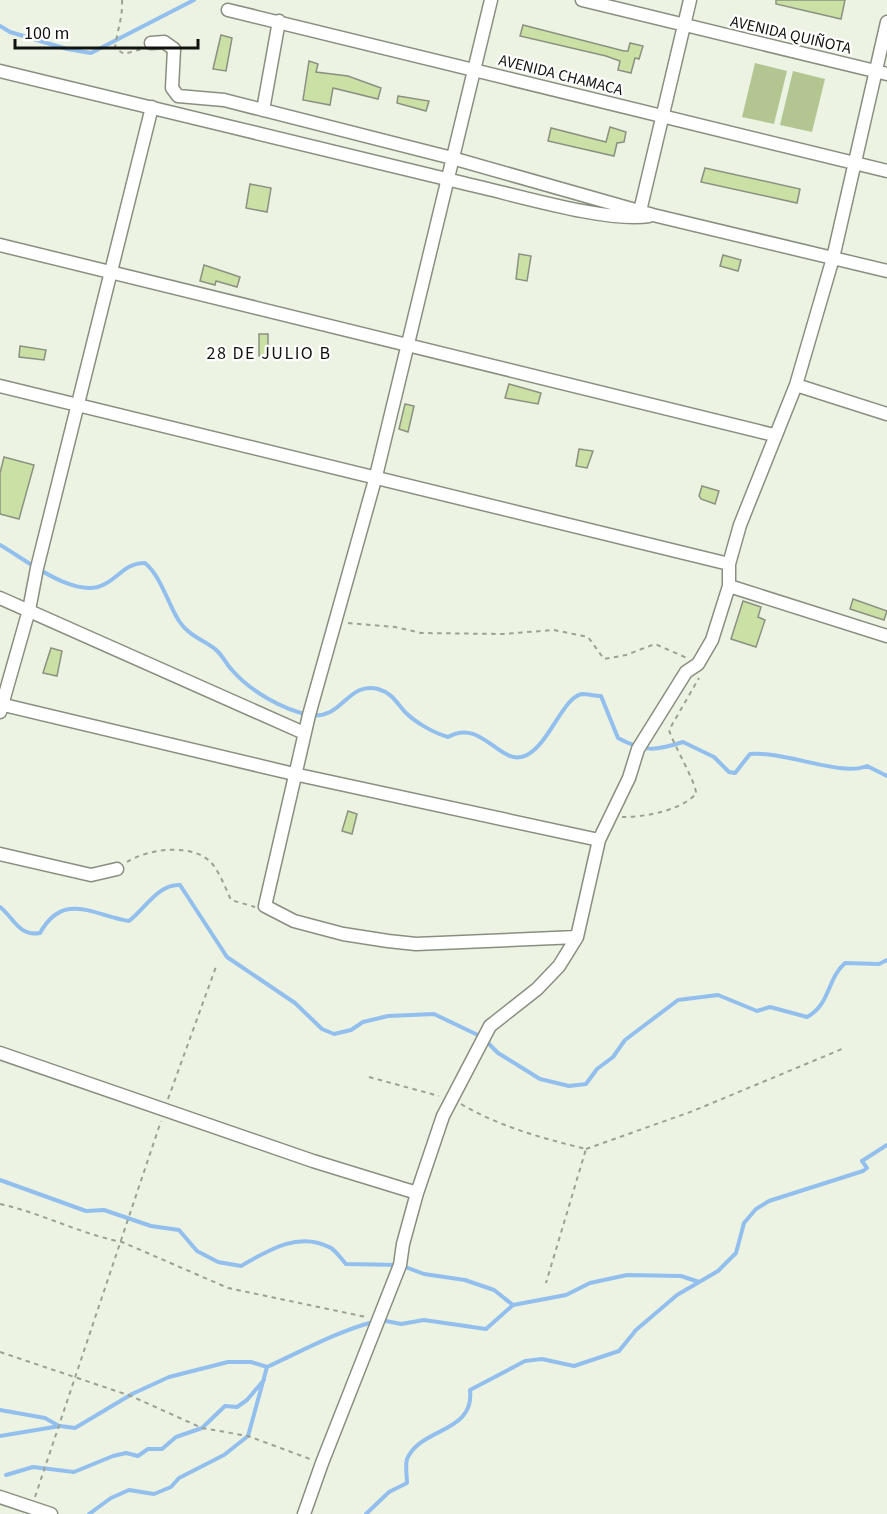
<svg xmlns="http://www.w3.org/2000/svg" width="887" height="1514" font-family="'Source Sans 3',sans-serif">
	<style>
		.green { fill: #b3c692 }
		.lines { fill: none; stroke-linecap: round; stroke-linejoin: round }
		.stream { stroke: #92bfed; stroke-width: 4 }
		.building { fill: #cbe0a5; stroke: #8b9181; stroke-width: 1.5 }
		.minor-casing { stroke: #898f80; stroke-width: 15 }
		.path { stroke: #9ca194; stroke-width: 2; stroke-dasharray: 4.5 4.5; stroke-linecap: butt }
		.minor { stroke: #fff; stroke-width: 12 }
		.labels { text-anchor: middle; stroke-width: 4.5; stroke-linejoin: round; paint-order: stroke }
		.street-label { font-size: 16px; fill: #11130e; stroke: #fff }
		.neighbourhood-label { font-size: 18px; letter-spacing: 1.5px; fill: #11130e; stroke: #fff }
	</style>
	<rect width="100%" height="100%" fill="#ecf3e2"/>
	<path class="green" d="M755 63 787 71 774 124 742 117Z
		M793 71 825 79 812 132 780 125Z"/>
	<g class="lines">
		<path class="stream" d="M0 26 10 32 67 49 91 53 194 0
			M0 545C25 559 76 601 105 584 120 576 126 563 145 563 161 576 168 604 179 621 189 636 202 639 215 649 222 654 226 664 232 670 250 691 283 710 310 715 343 720 347 681 378 689 392 693 396 702 405 712 416 723 434 733 448 737 483 717 500 769 527 755 550 743 563 697 582 694 588 694 595 696 601 696L618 738C644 752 655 751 683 742L714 757 729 772 735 773 750 754C785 751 841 777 867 766L887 776
			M0 907C14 918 19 937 40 933 64 890 94 916 129 921 144 910 159 883 180 885L227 957 295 1003 322 1029 334 1034 351 1030 363 1022 388 1016 434 1014 482 1037 498 1053 540 1079 569 1086 586 1084 597 1069 613 1057 625 1040 678 1000 718 995 757 1011 770 1007 807 1017C830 1005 827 979 845 963L879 964 887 960
			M0 1180 86 1211 104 1210 151 1226 179 1230 197 1251 218 1262 241 1266C267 1251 298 1231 329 1247 335 1249 341 1259 346 1264L400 1265 424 1274 465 1280 494 1290 513 1305 566 1295 590 1283 627 1275 681 1276 699 1282
			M381 1320 401 1324 424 1320 486 1329 513 1305
			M0 1410 45 1418 59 1426
			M0 1436 60 1426 75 1428 132 1394 169 1377 228 1362H251L267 1367
			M6 1475 33 1467 74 1472 113 1456 126 1453 138 1456 148 1449H162L176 1437 202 1428 225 1406 237 1407 247 1400 264 1380
			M89 1514 111 1498 129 1490 154 1494 171 1487 179 1478 224 1455 248 1436 267 1367C302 1351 336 1332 373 1322
			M366 1514 389 1492 407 1483C407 1476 405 1466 407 1459 421 1427 475 1433 470 1390L525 1361 542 1359 574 1366 619 1351 636 1330 677 1295 718 1271 736 1253 744 1223 756 1209 769 1201 863 1171 867 1168 862 1161 887 1145"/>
	</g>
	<path class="building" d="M776 0H845L841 19 776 4Z
		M523 25 624 51H628L630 43 643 46 639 59 635 58 631 73 618 70 620 61 606 56 520 36Z
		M221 35 232 38 226 71 213 69Z
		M309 61 318 64 316 72 348 76 381 88 378 99 333 88 330 105 303 100Z
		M398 96 429 101 426 111 397 103Z
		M610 127 626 132 624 142 617 143 614 156 548 141 551 128 606 142Z
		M705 168 800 189 797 203 701 182Z
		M250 184 271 188 267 212 246 208Z
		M519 254 531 256 527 281 516 279Z
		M723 255 741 260 738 271 720 266Z
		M204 265 240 277 237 287 216 281 215 285 200 281Z
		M259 334H268V359L259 356Z
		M20 346 46 350 44 360 19 357Z
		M509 384 541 393 538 404 505 398Z
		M405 404 414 406 408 432 399 429Z
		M579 449 593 451 587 468 576 466Z
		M4 457 34 465 19 519 0 514V473Z
		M702 486 719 491 715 504 701 499 699 496Z
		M853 599 887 611 884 620 850 609Z
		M743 601 761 607 758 617 765 620 756 647 731 639Z
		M51 648 62 651 57 676 43 673Z
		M348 811 357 814 352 834 342 831Z"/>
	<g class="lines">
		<defs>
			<path id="minor" d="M491 0 376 476 309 715 265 906 294 921 343 934 388 941 416 944 577 937
				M582 0 887 74
				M228 10 887 171
				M151 43 164 42 174 49 172 88 178 96 224 100 452 158 653 215 887 271
				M0 71C156 108 311 147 467 184 513 194 607 223 649 216
				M263 110 279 21
				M640 211 690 0
				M0 245 774 435
				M796 385 887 414
				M0 386 729 564
				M729 586 887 636
				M0 598 304 733
				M0 704 294 774 599 840
				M0 712 29 610 37 568 152 107
				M0 854 91 875 117 869
				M0 1053 313 1161 417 1193
				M0 1497 51 1514
				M304 1514 322 1463 400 1265 403 1244 417 1193 443 1116 490 1026 537 989 559 966 577 937 599 840 629 778 638 749 686 672 698 664 712 640 729 586V564L740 525 796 385 833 258 887 22"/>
		</defs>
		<use href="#minor" class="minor-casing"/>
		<path class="path" d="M122 0C123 17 117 31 115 48L124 54 142 49
			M348 623 395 627 421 633 503 634 554 630 588 637 604 659 626 655 655 644 687 658
			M622 817C646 817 679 811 696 794 697 784 674 746 669 730L699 678
			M127 862C149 848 197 842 214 866 221 876 226 889 231 900L255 907
			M369 1077 439 1096
			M168 1099 217 964
			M461 1104C500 1127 542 1138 586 1149L546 1283
			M586 1149 693 1111 842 1049
			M0 1204C42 1213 80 1234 122 1242L228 1288 366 1317
			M0 1352 131 1396 202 1428 248 1436 310 1459
			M35 1497 161 1121"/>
		<use href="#minor" class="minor"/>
	</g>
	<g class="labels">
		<g class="street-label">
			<text transform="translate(791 34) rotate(13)" y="6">AVENIDA QUIÑOTA</text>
			<text transform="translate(561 74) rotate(14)" y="6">AVENIDA CHAMACA</text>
		</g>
		<g class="neighbourhood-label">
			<text x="269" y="359">28 DE JULIO B</text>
		</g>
	</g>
	<path d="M15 39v9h183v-9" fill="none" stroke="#11130e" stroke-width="3"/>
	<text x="24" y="39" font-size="18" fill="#11130e" stroke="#ffffff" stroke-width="4.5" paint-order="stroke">100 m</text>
</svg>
